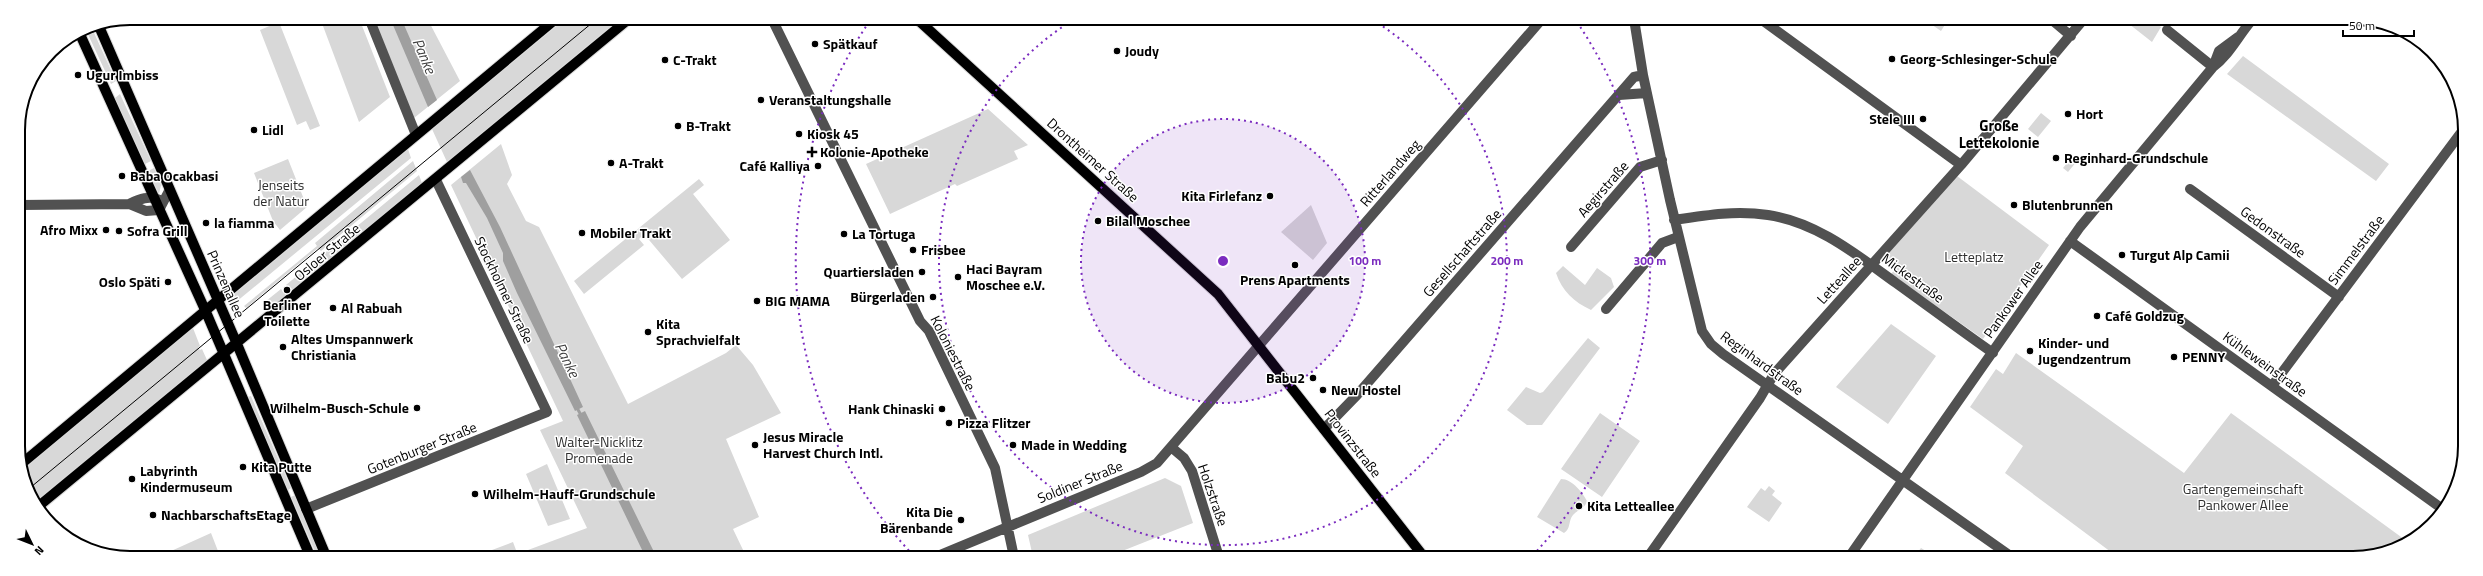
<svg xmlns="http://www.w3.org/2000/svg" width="2483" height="576" font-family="'Titillium Web',sans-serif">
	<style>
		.green { fill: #d8d8d8 }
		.water { fill: #9f9f9f }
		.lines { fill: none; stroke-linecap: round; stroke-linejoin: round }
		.stream { stroke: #9f9f9f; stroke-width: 3 }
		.major-casing { stroke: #dbdbdb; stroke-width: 12 }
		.minor { stroke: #515151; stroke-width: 10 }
		.major { stroke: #000; stroke-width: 10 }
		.tram { stroke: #000; stroke-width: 1 }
		.ring { fill: none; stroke: #7b2cbf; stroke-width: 2; stroke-dasharray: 2 4 }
		.poi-dot { fill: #000; stroke: #fff; stroke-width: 1.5 }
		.labels { text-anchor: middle; stroke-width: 3; stroke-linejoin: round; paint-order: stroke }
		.poi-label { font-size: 14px; font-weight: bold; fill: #000; stroke: #fff; text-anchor: start }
		.street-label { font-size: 14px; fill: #000; stroke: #fff }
		.park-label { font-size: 14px; fill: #2f2f2f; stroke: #fff }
		.water-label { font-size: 15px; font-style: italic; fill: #404040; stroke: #fff }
		.neighbourhood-label { font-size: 15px; font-weight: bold; fill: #000; stroke: #fff }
		.rim { fill: none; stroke: #000; stroke-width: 2 }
		.centre { fill: #7b2cbf; stroke: #fff; stroke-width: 2 }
		.ring-label { font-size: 12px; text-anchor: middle; font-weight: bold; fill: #7b2cbf; stroke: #fff; stroke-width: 3; stroke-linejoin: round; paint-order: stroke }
	</style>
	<rect width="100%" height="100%" fill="#fff"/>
	<path class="green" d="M320 18H359L390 97 359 122Z
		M374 18H427L460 81 414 118Z
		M566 18H621L447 162 432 129Z
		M1925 20H1948L1941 31Z
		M2124 20H2152L2161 27 2152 42Z
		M279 22 320 126 310 130 306 121 297 125 260 30Z
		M91 26 116 81 111 84 85 28Z
		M2243 56 2389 164 2376 181 2227 74Z
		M120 94 151 161 145 164 115 98Z
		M988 109 1028 145 1014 151 1018 159 957 186 955 184 890 214 866 164Z
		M2041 113 2051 121 2038 137 2028 129Z
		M501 144 512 175 507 184 526 221 539 227 628 404 726 353 736 345 753 365 781 413 726 439 759 517 733 529 744 552 736 556H531L528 550 587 528 540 430 563 421 451 185Z
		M408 149 411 158 236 302 233 295Z
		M2072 157 2077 161 2068 172 2063 168Z
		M288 159 307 207 280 230 273 221 254 173Z
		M413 161 417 171 321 251 318 248 246 308 244 306 317 246 315 243Z
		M154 168 161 185 159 194 148 171Z
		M419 175 422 183 291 291 286 285Z
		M1957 176 2049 245 1983 339 1891 274 1897 267 1892 264 1890 266 1882 259Z
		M699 179 704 185 693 194 730 240 682 279 644 234 639 239 644 245 584 294 574 281Z
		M1311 205 1327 243 1313 260 1281 232Z
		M1563 266 1585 285 1597 268 1611 278 1614 287 1591 310C1574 302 1562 291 1556 273Z
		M281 289 286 295 271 308 266 301Z
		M1891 324 1936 356 1888 424 1836 387Z
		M193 328 200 346 198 348 200 350 202 349 207 360 38 501 21 469Z
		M1588 338 1600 348 1542 425H1527L1507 410 1526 387 1540 393 1543 392Z
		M2016 353 2184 473 2231 413 2408 542 2396 550 2360 558H2119L2005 473 2023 446 1970 407 1996 369 2003 374Z
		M251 396 291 488 288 490 248 397Z
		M1600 413 1640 441 1602 497 1561 469Z
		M547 464 570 519 548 526 526 474Z
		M1165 478 1181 486 1193 523 1107 557H1095L1093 554 1071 550 1052 557H1033L1028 535Z
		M1561 479C1572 479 1583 493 1587 501 1584 510 1578 509 1573 515 1568 521 1571 529 1564 533L1537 517Z
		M1769 486 1775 491 1772 495 1782 503 1769 522 1747 507 1761 488 1765 491Z
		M295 495 321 556H317L291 497Z
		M211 533 218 551 207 556H160Z
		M513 542 516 550 498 556H476Z
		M1921 548 1934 556 1914 557Z"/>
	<path class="water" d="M390 18H401L437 100 428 107Z
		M470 170 500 227 583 407 575 411 517 293 503 261V253L487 218 466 183H463L461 177Z
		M585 411 656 556H645L577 415Z"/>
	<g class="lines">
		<path class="stream" d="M576 406 582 417"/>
		<defs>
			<path id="major" d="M917 19 1218 294 1424 557
				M98 24 237 344 326 556
				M79 32 206 312 310 556
				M20 465 557 18
				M40 505 630 18"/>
		</defs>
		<use href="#major" class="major-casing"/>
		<path class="minor" d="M369 18 416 135
			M772 19 920 321 929 331 995 468 1014 557
			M1634 19 1643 75 1670 200 1702 331 1711 344 1723 354 2012 557
			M1762 20 1961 165
			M2052 20 2071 36
			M2167 30 2213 67
			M2213 67 2219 51 2238 37
			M1619 95 1647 93
			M2190 189 2339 297
			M129 204C140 199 149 195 160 200
			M19 205 129 204 146 211 159 210 169 191
			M1674 220C1706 215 1736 210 1768 215 1817 222 1857 255 1896 283 1928 306 1960 330 1993 353
			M2070 241 2444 510
			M1571 247 1640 167 1662 160
			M1606 309 1662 243 1678 237
			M2272 386 2463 130
			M1324 429 1357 395 1634 77 1643 75
			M1171 447 1184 458 1192 471 1219 557
			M306 509 547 412 436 180
			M935 557 1141 472 1157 463 1542 19
			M1648 557 1760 398 1774 374 1961 165 2083 20
			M1849 557 2080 227 2213 67C2230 54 2238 36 2252 20"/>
		<use href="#major" class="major"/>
		<path class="tram" d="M31 487 598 18"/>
	</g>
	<circle cx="1223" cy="261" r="142" fill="#7b2cbf" fill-opacity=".12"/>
	<g class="ring">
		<circle cx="1223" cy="261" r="142"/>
		<path d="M1373 20A284 284 0 1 1 1073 20"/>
		<path d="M913 555A427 427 0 0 1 871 19M1577 22A427 427 0 0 1 1533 555"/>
	</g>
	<g class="poi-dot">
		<circle cx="815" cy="44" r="4"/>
		<circle cx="1117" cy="51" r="4"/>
		<circle cx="1892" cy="59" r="4"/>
		<circle cx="665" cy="60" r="4"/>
		<circle cx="78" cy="75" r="4"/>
		<circle cx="761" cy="100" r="4"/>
		<circle cx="2068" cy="114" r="4"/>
		<circle cx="1923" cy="119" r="4"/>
		<circle cx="678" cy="126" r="4"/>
		<circle cx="254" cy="130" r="4"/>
		<circle cx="799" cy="134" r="4"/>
		<path d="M810 146h4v4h4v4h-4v4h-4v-4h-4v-4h4z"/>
		<circle cx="2056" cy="158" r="4"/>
		<circle cx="611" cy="163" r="4"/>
		<circle cx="818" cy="166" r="4"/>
		<circle cx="122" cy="176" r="4"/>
		<circle cx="1270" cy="196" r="4"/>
		<circle cx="2014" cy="205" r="4"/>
		<circle cx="1098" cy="221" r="4"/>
		<circle cx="206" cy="223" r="4"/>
		<circle cx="106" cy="230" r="4"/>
		<circle cx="119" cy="231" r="4"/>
		<circle cx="582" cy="233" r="4"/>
		<circle cx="844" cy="234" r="4"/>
		<circle cx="913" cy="250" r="4"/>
		<circle cx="2122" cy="255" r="4"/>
		<circle cx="1295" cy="265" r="4"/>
		<circle cx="922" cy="272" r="4"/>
		<circle cx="958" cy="277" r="4"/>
		<circle cx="168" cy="282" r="4"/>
		<circle cx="287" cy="290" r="4"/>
		<circle cx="933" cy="297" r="4"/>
		<circle cx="757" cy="301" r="4"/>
		<circle cx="333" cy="308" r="4"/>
		<circle cx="2097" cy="316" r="4"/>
		<circle cx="648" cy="332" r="4"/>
		<circle cx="283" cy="347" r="4"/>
		<circle cx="2030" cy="351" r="4"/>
		<circle cx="2174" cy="357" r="4"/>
		<circle cx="1313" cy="378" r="4"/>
		<circle cx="1323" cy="390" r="4"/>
		<circle cx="417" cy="408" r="4"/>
		<circle cx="942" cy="409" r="4"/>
		<circle cx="949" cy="423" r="4"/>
		<circle cx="755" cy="445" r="4"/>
		<circle cx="1013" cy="445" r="4"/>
		<circle cx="243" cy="467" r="4"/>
		<circle cx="132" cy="479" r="4"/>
		<circle cx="475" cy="494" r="4"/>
		<circle cx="1579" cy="506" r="4"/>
		<circle cx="153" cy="515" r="4"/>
		<circle cx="961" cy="520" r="4"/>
	</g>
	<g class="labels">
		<g class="poi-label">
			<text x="823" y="49">Spätkauf</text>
			<text x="1125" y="56">Joudy</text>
			<text x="1900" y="64">Georg-Schlesinger-Schule</text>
			<text x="673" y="65">C-Trakt</text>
			<text x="86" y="80">Ugur Imbiss</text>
			<text x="769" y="105">Veranstaltungshalle</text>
			<text x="2076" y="119">Hort</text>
			<text x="1915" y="124" text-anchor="end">Stele III</text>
			<text x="686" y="131">B-Trakt</text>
			<text x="262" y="135">Lidl</text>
			<text x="807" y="139">Kiosk 45</text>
			<text x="820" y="157">Kolonie-Apotheke</text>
			<text x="2064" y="163">Reginhard-Grundschule</text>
			<text x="619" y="168">A-Trakt</text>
			<text x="810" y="171" text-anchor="end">Café Kalliya</text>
			<text x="130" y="181">Baba Ocakbasi</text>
			<text x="1262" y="201" text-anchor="end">Kita Firlefanz</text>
			<text x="2022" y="210">Blutenbrunnen</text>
			<text x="1106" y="226">Bilal Moschee</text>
			<text x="214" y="228">la fiamma</text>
			<text x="98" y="235" text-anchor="end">Afro Mixx</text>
			<text x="127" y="236">Sofra Grill</text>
			<text x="590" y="238">Mobiler Trakt</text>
			<text x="852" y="239">La Tortuga</text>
			<text x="921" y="255">Frisbee</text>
			<text x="2130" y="260">Turgut Alp Camii</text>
			<text x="966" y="274">Haci Bayram<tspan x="966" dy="16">Moschee e.V.</tspan></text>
			<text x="914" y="277" text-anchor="end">Quartiersladen</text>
			<text x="1295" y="285" text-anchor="middle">Prens Apartments</text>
			<text x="160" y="287" text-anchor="end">Oslo Späti</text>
			<text x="925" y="302" text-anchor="end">Bürgerladen</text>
			<text x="765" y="306">BIG MAMA</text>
			<text x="287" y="310" text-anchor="middle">Berliner<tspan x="287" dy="16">Toilette</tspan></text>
			<text x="341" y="313">Al Rabuah</text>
			<text x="2105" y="321">Café Goldzug</text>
			<text x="656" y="329">Kita<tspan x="656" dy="16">Sprachvielfalt</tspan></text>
			<text x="291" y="344">Altes Umspannwerk<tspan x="291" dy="16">Christiania</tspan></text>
			<text x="2038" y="348">Kinder- und<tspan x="2038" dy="16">Jugendzentrum</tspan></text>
			<text x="2182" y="362">PENNY</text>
			<text x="1305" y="383" text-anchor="end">Babu2</text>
			<text x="1331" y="395">New Hostel</text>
			<text x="409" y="413" text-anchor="end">Wilhelm-Busch-Schule</text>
			<text x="934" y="414" text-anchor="end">Hank Chinaski</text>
			<text x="957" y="428">Pizza Flitzer</text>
			<text x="763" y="442">Jesus Miracle<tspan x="763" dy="16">Harvest Church Intl.</tspan></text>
			<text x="1021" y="450">Made in Wedding</text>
			<text x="251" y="472">Kita Putte</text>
			<text x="140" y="476">Labyrinth<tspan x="140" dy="16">Kindermuseum</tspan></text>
			<text x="483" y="499">Wilhelm-Hauff-Grundschule</text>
			<text x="1587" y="511">Kita Letteallee</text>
			<text x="953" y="517" text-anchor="end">Kita Die<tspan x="953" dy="16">Bärenbande</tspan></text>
			<text x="161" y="520">NachbarschaftsEtage</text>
		</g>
		<g class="street-label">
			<text transform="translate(1093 160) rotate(42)" y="5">Drontheimer Straße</text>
			<text transform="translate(1390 173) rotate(-49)" y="5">Ritterlandweg</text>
			<text transform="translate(1603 189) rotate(-49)" y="5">Aegirstraße</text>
			<text transform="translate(2273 232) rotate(36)" y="5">Gedonstraße</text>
			<text transform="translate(2356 250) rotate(-53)" y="5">Simmelstraße</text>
			<text transform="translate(327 252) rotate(-40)" y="5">Osloer Straße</text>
			<text transform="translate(1462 253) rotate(-49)" y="5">Gesellschaftstraße</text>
			<text transform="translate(1913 278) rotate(36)" y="5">Mickestraße</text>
			<text transform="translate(1839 280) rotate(-48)" y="5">Letteallee</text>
			<text transform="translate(226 284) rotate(66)" y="5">Prinzenallee</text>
			<text transform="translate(504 290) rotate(64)" y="5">Stockholmer Straße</text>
			<text transform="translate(2013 299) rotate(-55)" y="5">Pankower Allee</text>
			<text transform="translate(953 353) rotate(63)" y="5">Koloniestraße</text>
			<text transform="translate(1762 363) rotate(36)" y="5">Reginhardstraße</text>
			<text transform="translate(2265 364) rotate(36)" y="5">Kühleweinstraße</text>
			<text transform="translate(1353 443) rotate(52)" y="5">Provinzstraße</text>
			<text transform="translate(422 448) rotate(-22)" y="5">Gotenburger Straße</text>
			<text transform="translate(1080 482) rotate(-22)" y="5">Soldiner Straße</text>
			<text transform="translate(1213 495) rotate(71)" y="5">Holzstraße</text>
		</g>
		<g class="park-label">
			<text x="281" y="190">Jenseits<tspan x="281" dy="16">der Natur</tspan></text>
			<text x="1974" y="262">Letteplatz</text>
			<text x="599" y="447">Walter-Nicklitz<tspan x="599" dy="16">Promenade</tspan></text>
			<text x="2243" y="494">Gartengemeinschaft<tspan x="2243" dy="16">Pankower Allee</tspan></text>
		</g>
		<g class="water-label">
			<text transform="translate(424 56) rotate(67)" y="5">Panke</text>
			<text transform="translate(567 360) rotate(64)" y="5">Panke</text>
		</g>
		<g class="neighbourhood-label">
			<text x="1999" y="131">Große<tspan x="1999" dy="17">Lettekolonie</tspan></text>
		</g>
	</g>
	<path d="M0 0H2483V576H0ZM130 25H2353A105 105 0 0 1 2458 130V446A105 105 0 0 1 2353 551H130A105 105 0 0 1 25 446V130A105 105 0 0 1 130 25Z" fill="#fff" fill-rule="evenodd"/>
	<path class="rim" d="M130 25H2353A105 105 0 0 1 2458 130V446A105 105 0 0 1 2353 551H130A105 105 0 0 1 25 446V130A105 105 0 0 1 130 25Z"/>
	<circle cx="1223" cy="261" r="6" class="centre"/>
	<g class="ring-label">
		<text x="1365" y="265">100 m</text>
		<text x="1507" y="265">200 m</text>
		<text x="1650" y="265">300 m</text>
	</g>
	<g transform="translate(32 544) rotate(133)" stroke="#ffffff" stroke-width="3" paint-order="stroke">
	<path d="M0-3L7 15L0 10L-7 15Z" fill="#000000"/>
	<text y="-6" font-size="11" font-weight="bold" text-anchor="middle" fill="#000000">N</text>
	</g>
	<path d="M2343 30v6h71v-6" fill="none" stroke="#000000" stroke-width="2"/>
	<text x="2349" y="30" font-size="12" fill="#000000" stroke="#ffffff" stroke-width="3" paint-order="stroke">50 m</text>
</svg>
